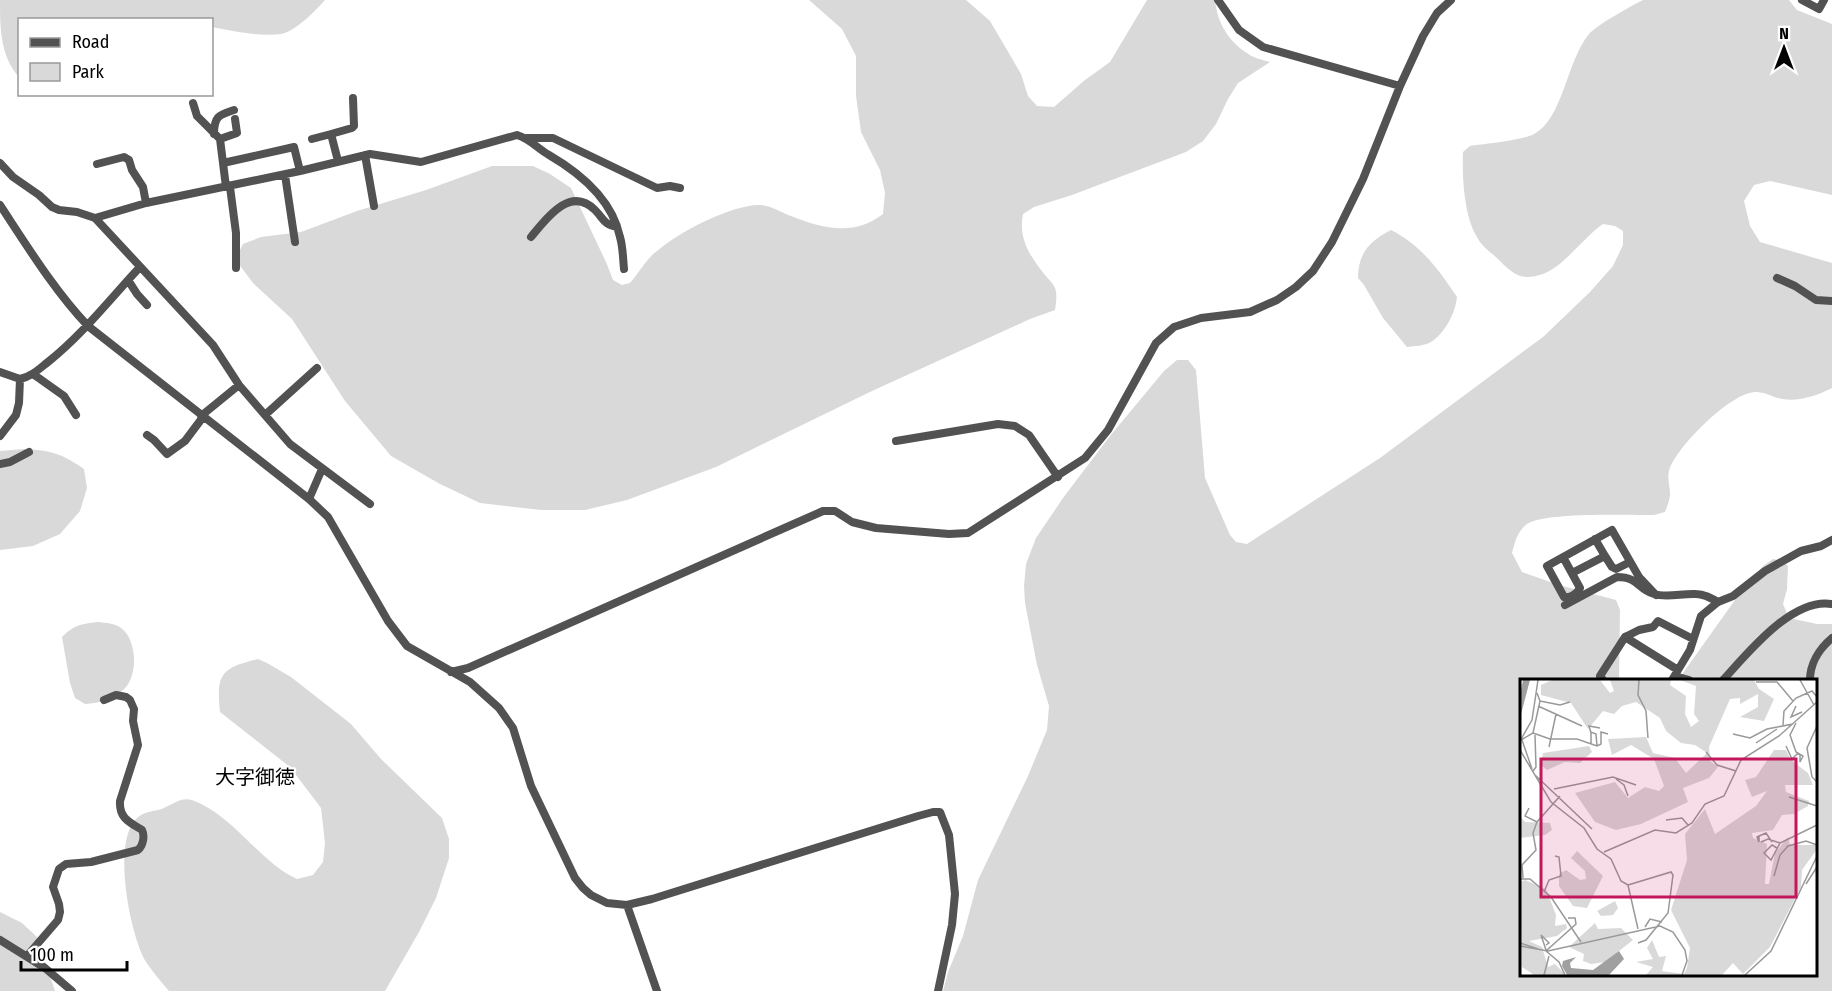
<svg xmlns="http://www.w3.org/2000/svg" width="1832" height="991" font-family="'Fira Sans Condensed','Noto Sans JP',sans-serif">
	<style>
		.green { fill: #d9d9d9 }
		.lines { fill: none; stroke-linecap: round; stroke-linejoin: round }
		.minor { stroke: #525252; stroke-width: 8 }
		.labels { text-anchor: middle; stroke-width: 4.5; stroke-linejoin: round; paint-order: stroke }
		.quarter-label { font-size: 20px; fill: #000; stroke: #fff }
		.inset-road { fill: none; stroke: #999; stroke-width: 1.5 }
		.view { fill: #c2185b; fill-opacity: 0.15; stroke: #c2185b; stroke-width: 3 }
		.inset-edge { fill: none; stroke: #000; stroke-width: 3 }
	</style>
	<rect width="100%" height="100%" fill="#fff"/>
	<path class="green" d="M0 0H325C315 11 296 31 281 34 261 37 232 31 212 27V20H20L19 77C0 56 0 27 0 0Z
		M809 0H966L990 21 1021 74 1028 96 1037 106 1054 107 1085 80 1110 62 1147 0H1215C1217 22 1228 41 1247 53 1253 58 1263 60 1270 62L1238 83 1228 99 1216 124 1203 141 1186 152 1072 195 1034 207 1023 214C1018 239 1030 256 1045 275 1048 279 1052 282 1054 286 1058 293 1056 302 1055 310L1030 319 872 391 716 467 627 500 585 510H541L480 503 440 484 391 456 345 401 292 319 253 283 238 263V254L243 244 261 237 301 232 357 211 426 190 492 166H533L550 174 571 188 606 262 613 280 622 285 630 283C639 273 646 259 657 251 679 232 732 204 761 205 771 206 782 213 791 216 823 229 855 236 883 214L885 193 880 170 861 132 856 96V56L842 29Z
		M1643 0H1789L1797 10 1832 24V195L1770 181 1754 185 1744 201 1750 226 1760 242 1832 263V388C1816 396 1796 403 1778 398 1771 396 1764 392 1756 392 1732 391 1675 448 1669 471 1667 478 1670 486 1670 494 1670 500 1667 506 1665 512L1654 515C1629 515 1543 512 1527 524 1518 531 1515 541 1512 553L1522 572 1559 585 1616 600 1620 610 1619 680H1522V974H1816V680H1678L1735 600 1763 566 1773 559 1783 561 1788 566 1787 589 1783 604 1789 618 1817 624H1832V991H943L948 972 963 936 978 880 1028 776 1047 730 1049 706 1037 665 1025 603 1024 586 1026 564 1036 538 1063 498 1110 436 1164 371 1177 360H1188L1196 370 1205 478 1230 535 1236 542 1247 544 1380 458 1543 337 1590 292 1613 266 1623 245V231L1615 226 1603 224C1584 237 1563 267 1543 274 1521 281 1514 275 1499 260 1492 253 1481 246 1477 237 1464 216 1462 176 1463 152L1470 146C1485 144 1524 140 1534 134 1563 119 1567 60 1589 34 1597 25 1631 6 1643 0Z
		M1391 230C1422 246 1438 269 1457 297 1455 314 1445 333 1431 342 1425 346 1414 346 1407 347L1383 318 1364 285 1358 278C1358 254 1369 241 1391 230Z
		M24 449C50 450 63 454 84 469L87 488 80 511 60 534 33 546 0 550V451Z
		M98 622C106 623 114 623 121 628 137 639 139 677 123 690 111 700 100 703 85 704L75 698 70 683 62 637C74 625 81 624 98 622Z
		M258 659 267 663 291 677 351 724 381 759 442 818 449 839V858L436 898 419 932 385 991H169C161 982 153 972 146 962 130 936 109 833 141 815 146 812 153 811 158 810 170 807 180 796 192 800 235 816 259 862 297 879L313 875 323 862 325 843 321 808 290 767 220 712C216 674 221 668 258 659Z
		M0 912 22 923 37 937 55 991H0Z"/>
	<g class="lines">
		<path class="minor" d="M1218 0 1239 30 1263 47 1400 86
			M1802 0 1819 9 1824 0
			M193 103 197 116 220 139 226 187
			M214 134C214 116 219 115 234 110
			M527 138H553L657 188 670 186 680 188
			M220 139 237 133 235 119
			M312 139 331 134
			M365 155 374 206
			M338 161 331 134 352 128 354 126 353 98
			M0 163 13 177 39 195 52 207 59 210 77 212 95 218 213 345 239 385 290 444 370 504
			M223 163 294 147 300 171
			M97 164 124 157 129 160 132 170 143 187 146 203
			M285 175 295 242
			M230 187 236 233V268
			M0 205C27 246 54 290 88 326L309 499 328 517 388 621 407 646 470 682 499 708 513 728 531 786 575 878 583 888 591 895 607 903 627 905 652 899 918 816 933 812H940L949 835 955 894 952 925 938 991
			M95 218 146 203 300 171 370 154 421 162 517 135C530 139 537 148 549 155 580 173 612 199 620 237 623 247 623 259 624 269
			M531 237C546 219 570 185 595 210 604 219 603 224 617 227
			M1777 278 1795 286 1816 300 1832 301
			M128 280 137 294 147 305
			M0 372 20 379C31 377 39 369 48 362 83 334 110 299 140 267
			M33 374 64 396 76 415
			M265 415 317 368
			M201 416 239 385
			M147 435 154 440 167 454 185 441 203 417
			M0 436 16 415 19 403 20 379
			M896 441 998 424 1015 426 1029 435 1058 477
			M0 464 10 462 29 452
			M309 499 322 469
			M1605 556 1612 567 1616 569 1630 562
			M1563 557 1580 588C1577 593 1571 598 1564 597L1547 566 1612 530 1639 577 1656 595
			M1572 573 1605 556 1595 539
			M1565 605 1617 577C1639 577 1637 589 1654 594 1667 598 1683 593 1696 594 1704 594 1711 598 1718 602
			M1625 637 1678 670
			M451 672 468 668 823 511H835L852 522 876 528 949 534 968 533 1085 458 1108 430 1156 343 1174 327 1201 318 1250 312 1277 300 1296 287 1313 271 1332 242 1363 179 1400 86 1423 36 1437 13 1451 0
			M1675 676 1689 680
			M1603 680 1600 676 1625 637 1639 630 1653 627 1658 621 1693 639
			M1672 680 1690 650 1701 616 1718 602 1733 596 1765 571 1801 551 1821 546 1832 540
			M1723 680C1747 654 1792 597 1832 604
			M1810 680C1810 664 1819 649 1832 638
			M627 905 657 991
			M0 940 45 968 72 991
			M27 956 58 920 60 912 59 904 53 887 59 869 66 864 91 862 138 850C143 846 145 836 142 830 129 822 119 818 120 801L138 745 133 721 134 709 130 700 126 697 116 695 104 700"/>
	</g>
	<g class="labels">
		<g class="quarter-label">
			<text x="255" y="784">大字御徳</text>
		</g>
	</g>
	<g transform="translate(1520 679)">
		<rect width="297" height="297" fill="#fff"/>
		<path d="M32 1H80L90 14 94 12 90 1H151L150 6 166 17 165 35 171 48 179 42 174 35 176 7 160 1H234L239 10 254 20 244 42 220 38 238 28V15L220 25V19L210 20 189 68 190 82 198 88 189 99 163 109 168 123 121 145 96 151 75 143 55 114 95 103 108 119 125 108 139 112 144 107 134 80 111 66 92 76 88 60 126 58 133 74 155 79 166 94 187 74 175 66 161 64 146 52 140 39 116 23 102 27 94 35 83 32 68 50 51 24 21 16V6ZM69 67 72 73 60 84 45 83 27 91 21 86 23 74ZM254 71H266L271 81 288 94 293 106H265L266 113 289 122 288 127 274 135 262 136 253 151 232 154 233 159 247 165 245 205H249L255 174 268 158 270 166H296L297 170 282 191 281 208 250 268 223 295 213 284 202 296H126L133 288 116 283 133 280 127 269 132 261 139 278 146 277 142 292 164 295 167 289 170 269 151 231 167 181 165 155 185 130 195 155 236 127 247 112 232 118 225 101 236 98ZM0 137 5 143 30 144 32 151 25 156 0 159ZM57 172 83 197 67 229 53 227 39 207V195L46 191 60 201 66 200 65 192 51 179ZM5 201 26 210 36 236 35 247 46 245 47 249 37 257 9 262 22 268 28 288 35 285 46 296H14L2 288 0 203ZM95 222 98 229 93 236 81 237 77 232ZM75 244 78 250 101 249 113 261 85 283 71 285 63 282 64 275 49 268Z" fill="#d9d9d9"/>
		<path d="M3 1H10L0 39V16ZM99 272 104 280 89 296H47L42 287 43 282 56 278 50 284 51 289 73 291Z" fill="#a0a0a0"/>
		<path class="inset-road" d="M119 1 118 16 126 32 128 59M280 1 294 26M236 3H257L273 22M20 22 40 26 50 23M18 27 62 47M276 27 271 38 282 33M276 44 270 56 276 73 283 77 280 83V75M263 46 264 32 276 19 292 12 297 18M297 47 287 69 292 98 297 103M13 54 30 60H57L77 67 81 65V53L88 55M71 54 69 47 80 49M213 55 230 59 247 50 273 45M1 61 13 54 20 22 17 14M2 61 12 90M0 62 12 41 18 1M236 64 257 50M71 65V53L76 55 77 67M266 67 272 80 278 74M29 68 36 35M0 71 31 123 64 149 77 170 91 180 101 202 108 206 118 250M186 73 197 86 216 92M13 92 16 88 15 56M15 96 72 150M96 100 104 106 108 117M34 110 93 98 116 106M269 118 297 127M9 129 5 137 17 143M146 141 162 139 168 146M239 157V163L237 158 239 157 246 154 252 163M241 163 248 160 260 164M257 169 252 166 244 174 251 181 260 164 297 146M84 173 135 151 156 154 172 144 185 125 204 117 221 81 259 57 297 23M254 197 260 176 268 167 286 162 297 166M3 199 2 186 16 171 13 154 17 143 40 117M0 200H10L31 218 61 263M286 205 297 188M108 206 151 193 153 196 148 234 126 261 118 264M24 213 29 201 41 197 39 178 35 177M125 248 130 240 142 243M0 264 18 270M0 267 28 272 140 247 153 253 165 271 167 282 162 296M26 271 21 256 29 264 26 266M24 296 29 277M45 296 39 283 26 272 56 245 55 239H48M225 296 251 272 297 177"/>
		<path class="view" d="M21 80H276V218H21Z"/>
		<rect width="297" height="297" class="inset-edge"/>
	</g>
	<rect x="18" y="18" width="195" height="78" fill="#ffffff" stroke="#999999" stroke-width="1.5"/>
	<rect x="30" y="38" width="30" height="9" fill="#525252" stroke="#999999" stroke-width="1.5"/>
	<text x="72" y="48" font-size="18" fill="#000000">Road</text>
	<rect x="30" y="63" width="30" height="18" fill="#d9d9d9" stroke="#999999" stroke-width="1.5"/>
	<text x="72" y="78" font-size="18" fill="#000000">Park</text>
	<g transform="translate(1784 48)" stroke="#ffffff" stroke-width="4.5" paint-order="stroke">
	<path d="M0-4.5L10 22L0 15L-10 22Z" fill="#000000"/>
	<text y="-9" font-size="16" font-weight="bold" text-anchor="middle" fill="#000000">N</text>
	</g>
	<path d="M21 961v9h106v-9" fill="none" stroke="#000000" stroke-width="3"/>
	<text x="30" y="961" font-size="18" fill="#000000" stroke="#ffffff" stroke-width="4.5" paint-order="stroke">100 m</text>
</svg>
